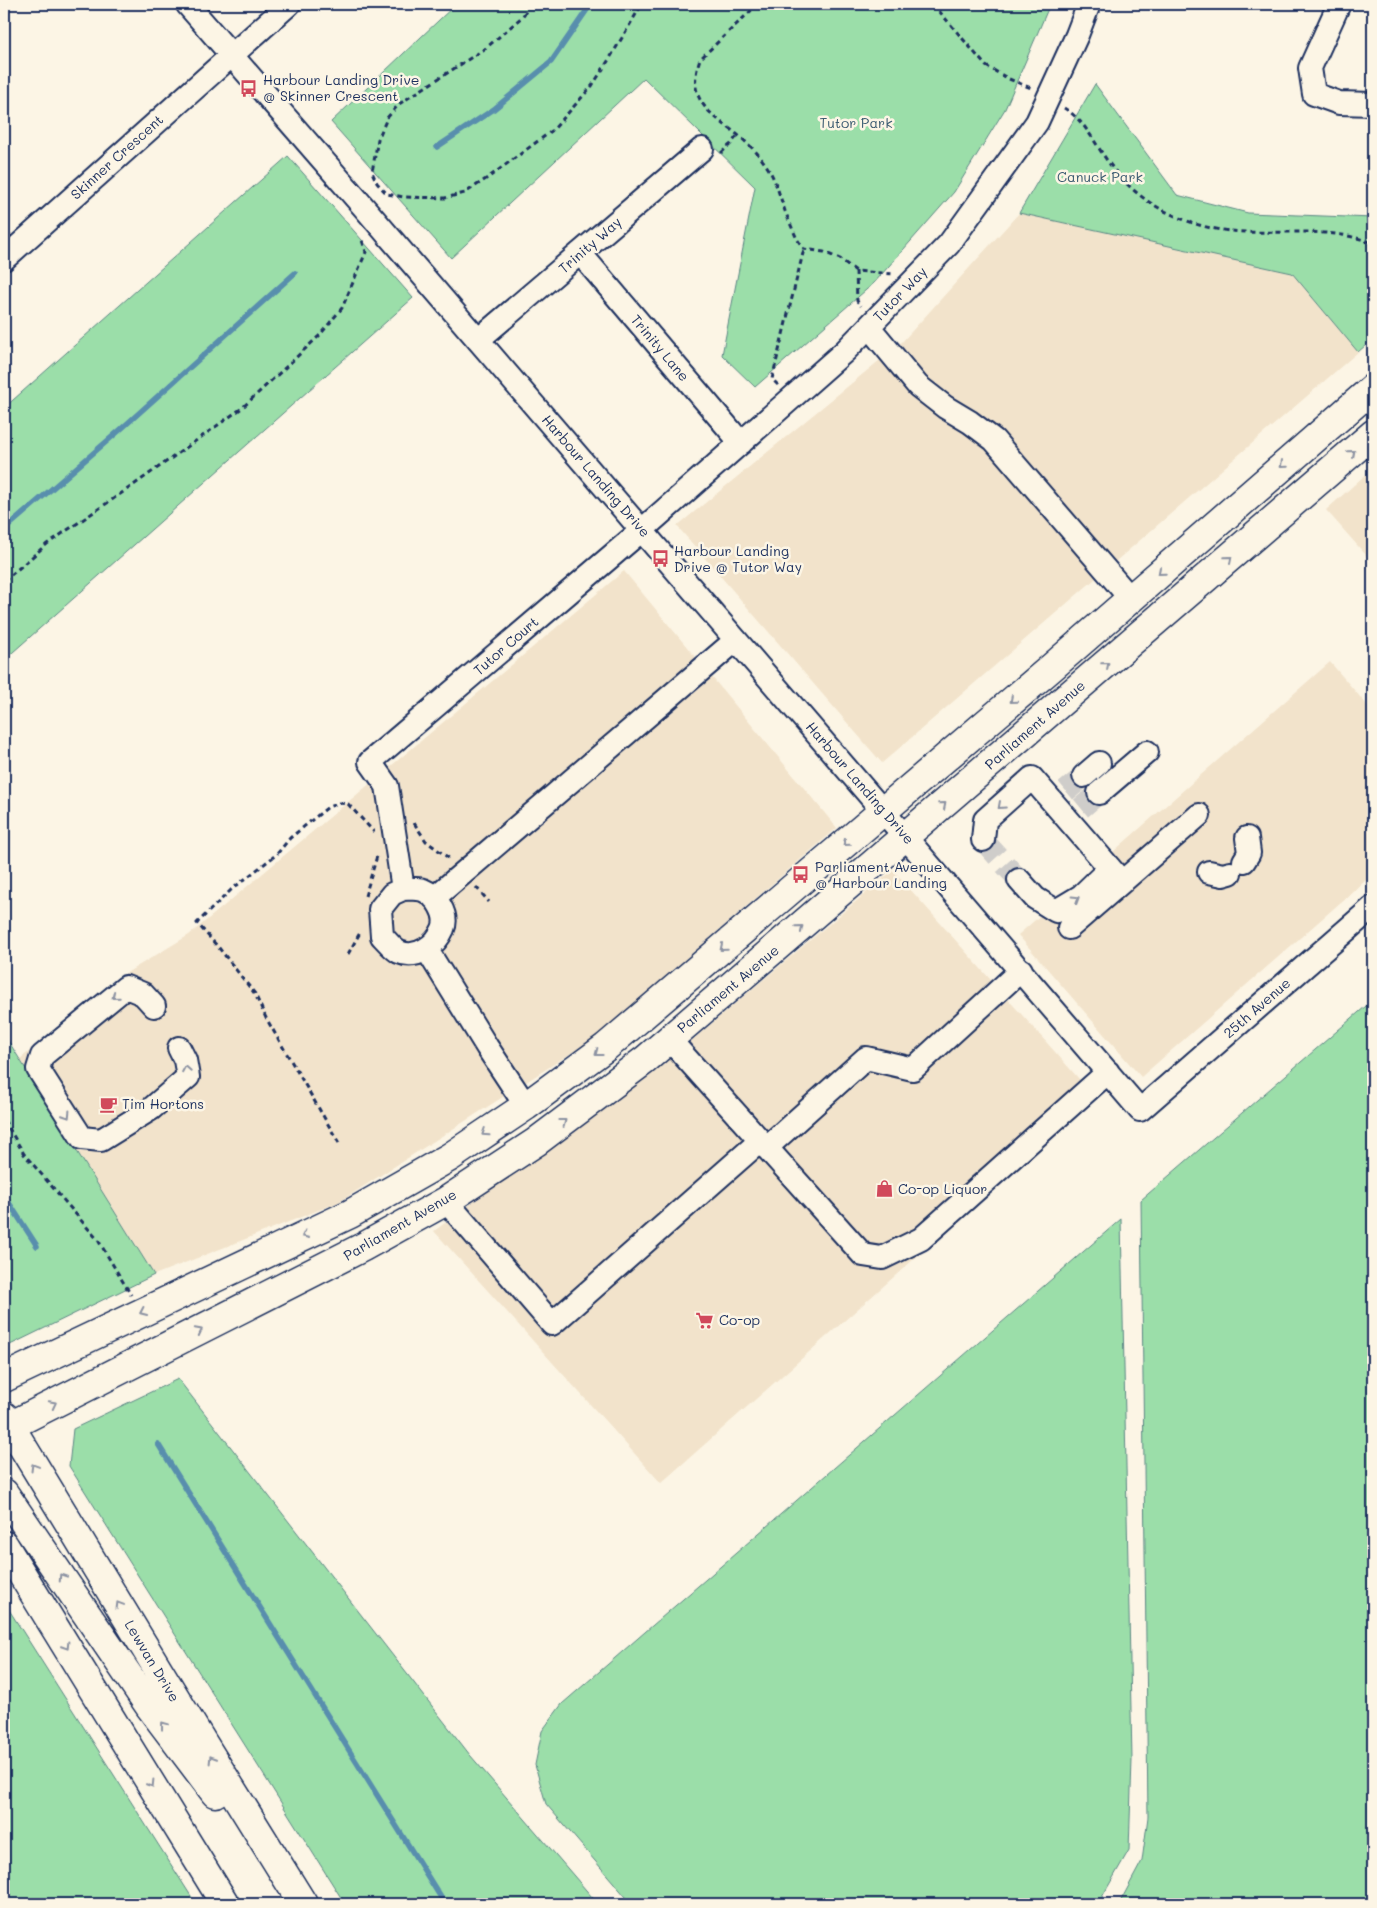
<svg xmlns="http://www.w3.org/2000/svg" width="1377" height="1908" font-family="Mali,sans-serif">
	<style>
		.built { fill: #f2e3cb }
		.green { fill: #9bdea9; stroke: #5b8684 }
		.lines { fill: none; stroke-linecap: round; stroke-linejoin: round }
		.stream { stroke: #598ead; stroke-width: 5.5 }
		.minor-tunnel { stroke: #cfcdca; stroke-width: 22; stroke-dasharray: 22 11; stroke-linecap: butt }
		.minor-casing { stroke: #1b2f5e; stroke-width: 26 }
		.major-casing { stroke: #1b2f5e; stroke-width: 31 }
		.path { stroke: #1b2f5e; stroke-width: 3; stroke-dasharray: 5 4; stroke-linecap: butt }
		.minor { stroke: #fcf5e5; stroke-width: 22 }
		.major { stroke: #fcf5e5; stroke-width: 28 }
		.oneway { stroke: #8c92a2 }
		.labels { text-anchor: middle; stroke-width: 5; stroke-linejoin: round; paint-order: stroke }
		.poi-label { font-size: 14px; fill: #1b2f5e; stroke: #fcf5e5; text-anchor: start }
		.park-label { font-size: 14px; fill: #3b5b71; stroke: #fcf5e5 }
		.street-label { font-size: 14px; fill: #1b2f5e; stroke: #fcf5e5 }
	</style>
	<rect width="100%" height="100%" fill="#fcf5e5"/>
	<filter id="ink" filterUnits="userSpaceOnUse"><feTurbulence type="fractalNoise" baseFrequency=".02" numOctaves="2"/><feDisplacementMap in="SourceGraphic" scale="10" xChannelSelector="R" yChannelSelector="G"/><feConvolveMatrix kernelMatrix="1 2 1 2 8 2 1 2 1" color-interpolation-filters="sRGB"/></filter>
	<g filter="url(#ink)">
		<path class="built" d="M1019 213 1292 273 1358 352 882 763 677 526 902 342Z
			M1373 468V563L1326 510Z
			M624 571 837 828 593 1039 339 1202 154 1275 20 1059 123 975 189 935Z
			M1330 662 1373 712V874L1141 1077 1018 935Z
			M893 870 1096 1098 661 1483 434 1231 691 1041Z"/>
		<path class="green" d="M456 4H1050L1005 109 954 192 874 283 755 387 722 355 755 187 644 78 451 258 331 122Z
			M1095 84 1177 195 1248 213 1373 218V339L1358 352 1292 273 1019 213Z
			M288 156 413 298 4 660V408Z
			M1373 1000V1904H1119L1142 1861 1148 1817 1141 1200Z
			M4 1034 154 1275 10 1345 4 1342Z
			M1121 1219 1132 1760 1129 1850 1098 1904H632L546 1804 535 1765 542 1731 562 1704Z
			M178 1379 470 1755 598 1904H345L69 1466 73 1429Z
			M4 1602 196 1904H4Z"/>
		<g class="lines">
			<path class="stream" d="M437 147 494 109 551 62 591 4
				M4 530 120 430 295 273
				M4 1195 37 1246
				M158 1444 445 1904"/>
			<path class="minor-tunnel" d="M1066 791 1084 776
				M1081 808 1099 793
				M983 840 1019 880"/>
			<defs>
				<path id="minor" d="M187 4 368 212 1140 1110 1373 907
					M1339 4 1310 68 1314 94 1339 103 1373 104
					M580 253 741 443
					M4 259 289 4
					M869 327 918 386 945 407 970 422 994 440 1130 598
					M478 340 702 149
					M1084 776 1099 763
					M1099 793 1147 752
					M983 840 985 820 1032 778 1122 882
					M1244 861 1249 853 1247 838
					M1209 872 1223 875 1230 873
					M1019 880 1035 898 1056 911 1081 896 1110 868
					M403 889 387 786 370 762 642 530 845 351 949 244 1037 122 1077 35 1089 4
					M403 889C409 889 417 888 423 890 436 895 449 915 443 929 436 945 417 960 399 952 393 949 387 941 382 936L380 909 392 894Z
					M434 898 736 640
					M1069 928 1199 815
					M427 950 487 1047 526 1106
					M154 1006 143 994 126 987 42 1056 38 1069 82 1138 101 1140 151 1109 188 1077 185 1060 179 1048
					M669 1039 863 1255 882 1258 921 1239 1108 1072
					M766 1148 866 1058 913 1069 1021 970
					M446 1201 552 1324 760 1141"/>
				<path id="major" d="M4 1378 350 1214 450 1157 526 1106 606 1047 1051 668 1373 388
					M4 1416 203 1743 303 1904
					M4 1429 363 1247 446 1201 536 1142 645 1060 1373 434
					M4 1493 150 1707 215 1793
					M4 1545 225 1904"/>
			</defs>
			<use href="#minor" class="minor-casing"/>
			<use href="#major" class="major-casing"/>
			<path class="path" d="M531 4 522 17 486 48 399 104 387 118 378 139 372 172 377 183 387 194 404 197 445 198 465 193 489 177 553 130 592 86 610 58 642 4
				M758 4 700 59C683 107 719 116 748 144 756 151 762 159 768 168 776 181 780 197 785 211 789 221 793 230 797 239L804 249 824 252 840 259 856 271 894 274
				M933 4 986 66 1009 79 1031 88
				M1064 108C1087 122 1096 147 1112 167 1125 184 1142 199 1161 209 1180 219 1200 227 1222 230 1274 237 1321 224 1373 243
				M721 153 731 144 737 136
				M856 271 857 301 861 306
				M778 385 772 379 804 249
				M4 581 47 544 135 484 242 408 319 336 342 308 366 252 361 237
				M414 823 426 841 450 859
				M476 887 489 902
				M365 896 377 856
				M348 954 361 931
				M4 1120 24 1154 98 1240 131 1295
				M339 1143 266 1018 255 994 219 948 197 923 231 890 277 854 290 838 328 807 339 803 348 804 374 832"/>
			<use href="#minor" class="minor"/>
			<use href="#major" class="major"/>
		</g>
		<defs><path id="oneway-chevron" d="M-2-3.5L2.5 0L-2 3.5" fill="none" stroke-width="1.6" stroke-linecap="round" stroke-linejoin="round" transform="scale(1.25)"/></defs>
		<g class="oneway">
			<use href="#oneway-chevron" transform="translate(1352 453) rotate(-41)"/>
			<use href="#oneway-chevron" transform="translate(1283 465) rotate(139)"/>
			<use href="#oneway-chevron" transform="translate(1229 559) rotate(-41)"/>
			<use href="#oneway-chevron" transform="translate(1161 572) rotate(139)"/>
			<use href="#oneway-chevron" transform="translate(1106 665) rotate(-41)"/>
			<use href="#oneway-chevron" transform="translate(1013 700) rotate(139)"/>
			<use href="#oneway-chevron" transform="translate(943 805) rotate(-41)"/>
			<use href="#oneway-chevron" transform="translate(1001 806) rotate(138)"/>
			<use href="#oneway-chevron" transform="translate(846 843) rotate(140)"/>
			<use href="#oneway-chevron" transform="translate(1076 899) rotate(-32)"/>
			<use href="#oneway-chevron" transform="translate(800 928) rotate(-40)"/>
			<use href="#oneway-chevron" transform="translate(723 948) rotate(140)"/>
			<use href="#oneway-chevron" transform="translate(115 996) rotate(141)"/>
			<use href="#oneway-chevron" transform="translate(598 1053) rotate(143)"/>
			<use href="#oneway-chevron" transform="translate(186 1069) rotate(-100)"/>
			<use href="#oneway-chevron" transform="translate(67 1115) rotate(58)"/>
			<use href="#oneway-chevron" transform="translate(563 1122) rotate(-37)"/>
			<use href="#oneway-chevron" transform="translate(485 1133) rotate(147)"/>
			<use href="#oneway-chevron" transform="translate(305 1235) rotate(155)"/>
			<use href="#oneway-chevron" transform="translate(143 1312) rotate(155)"/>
			<use href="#oneway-chevron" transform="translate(199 1331) rotate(-27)"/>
			<use href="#oneway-chevron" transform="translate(53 1404) rotate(-27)"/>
			<use href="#oneway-chevron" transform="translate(34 1467) rotate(-121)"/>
			<use href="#oneway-chevron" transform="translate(62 1577) rotate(-124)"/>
			<use href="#oneway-chevron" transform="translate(119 1605) rotate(-121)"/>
			<use href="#oneway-chevron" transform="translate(66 1646) rotate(58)"/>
			<use href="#oneway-chevron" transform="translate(164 1725) rotate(-127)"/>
			<use href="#oneway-chevron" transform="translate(212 1759) rotate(-122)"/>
			<use href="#oneway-chevron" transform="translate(151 1784) rotate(58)"/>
		</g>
	</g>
	<defs>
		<symbol id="bus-bare" viewBox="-9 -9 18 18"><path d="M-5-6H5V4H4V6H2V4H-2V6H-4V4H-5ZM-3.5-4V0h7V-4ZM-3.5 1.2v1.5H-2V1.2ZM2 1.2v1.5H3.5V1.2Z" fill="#d1495b" stroke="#fcf5e5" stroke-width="2.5" paint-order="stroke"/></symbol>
		<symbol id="cafe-bare" viewBox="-9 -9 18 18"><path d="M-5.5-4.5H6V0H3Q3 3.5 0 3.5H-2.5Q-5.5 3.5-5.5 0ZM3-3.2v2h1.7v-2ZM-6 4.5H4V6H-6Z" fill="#d1495b" stroke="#fcf5e5" stroke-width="2.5" paint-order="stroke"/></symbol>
		<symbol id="shop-bare" viewBox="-9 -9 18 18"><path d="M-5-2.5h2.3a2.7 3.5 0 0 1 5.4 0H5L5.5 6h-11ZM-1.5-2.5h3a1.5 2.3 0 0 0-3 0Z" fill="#d1495b" stroke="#fcf5e5" stroke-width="2.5" paint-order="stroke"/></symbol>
		<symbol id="supermarket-bare" viewBox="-9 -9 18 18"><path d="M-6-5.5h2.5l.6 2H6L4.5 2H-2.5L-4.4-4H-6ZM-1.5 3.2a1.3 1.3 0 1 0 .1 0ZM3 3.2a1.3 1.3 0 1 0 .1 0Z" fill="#d1495b" stroke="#fcf5e5" stroke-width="2.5" paint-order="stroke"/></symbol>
	</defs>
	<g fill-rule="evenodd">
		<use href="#bus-bare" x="236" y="76" width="25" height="25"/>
		<use href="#bus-bare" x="648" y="546" width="25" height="25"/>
		<use href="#bus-bare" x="788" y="862" width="25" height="25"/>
		<use href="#cafe-bare" x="96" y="1092" width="25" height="25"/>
		<use href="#shop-bare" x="872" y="1176" width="25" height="25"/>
		<use href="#supermarket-bare" x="692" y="1308" width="25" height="25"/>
	</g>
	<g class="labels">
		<g class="poi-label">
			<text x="263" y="85">Harbour Landing Drive<tspan x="263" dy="16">@ Skinner Crescent</tspan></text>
			<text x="674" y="556">Harbour Landing<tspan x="674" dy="16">Drive @ Tutor Way</tspan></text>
			<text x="815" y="872">Parliament Avenue<tspan x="815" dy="16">@ Harbour Landing</tspan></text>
			<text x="122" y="1109">Tim Hortons</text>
			<text x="898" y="1194">Co-op Liquor</text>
			<text x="719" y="1325">Co-op</text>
		</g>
		<g class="park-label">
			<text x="856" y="128">Tutor Park</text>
			<text x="1100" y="182">Canuck Park</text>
		</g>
		<g class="street-label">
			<text transform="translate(117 157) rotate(-42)" y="5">Skinner Crescent</text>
			<text transform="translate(590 245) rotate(-41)" y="5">Trinity Way</text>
			<text transform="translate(900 294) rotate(-46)" y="5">Tutor Way</text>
			<text transform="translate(660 348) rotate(50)" y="5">Trinity Lane</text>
			<text transform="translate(596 476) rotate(49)" y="5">Harbour Landing Drive</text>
			<text transform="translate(506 646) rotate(-41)" y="5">Tutor Court</text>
			<text transform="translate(1035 725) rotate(-41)" y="5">Parliament Avenue</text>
			<text transform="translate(860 783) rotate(49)" y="5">Harbour Landing Drive</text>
			<text transform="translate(728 989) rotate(-40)" y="5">Parliament Avenue</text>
			<text transform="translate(1257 1008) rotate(-41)" y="5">25th Avenue</text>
			<text transform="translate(400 1225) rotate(-30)" y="5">Parliament Avenue</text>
			<text transform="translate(152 1661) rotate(59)" y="5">Lewvan Drive</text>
		</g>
	</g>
	<rect width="1377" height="1908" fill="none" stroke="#fcf5e5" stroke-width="20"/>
	<rect x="10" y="10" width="1357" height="1888" fill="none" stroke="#1b2f5e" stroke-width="2" filter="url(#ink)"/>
</svg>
